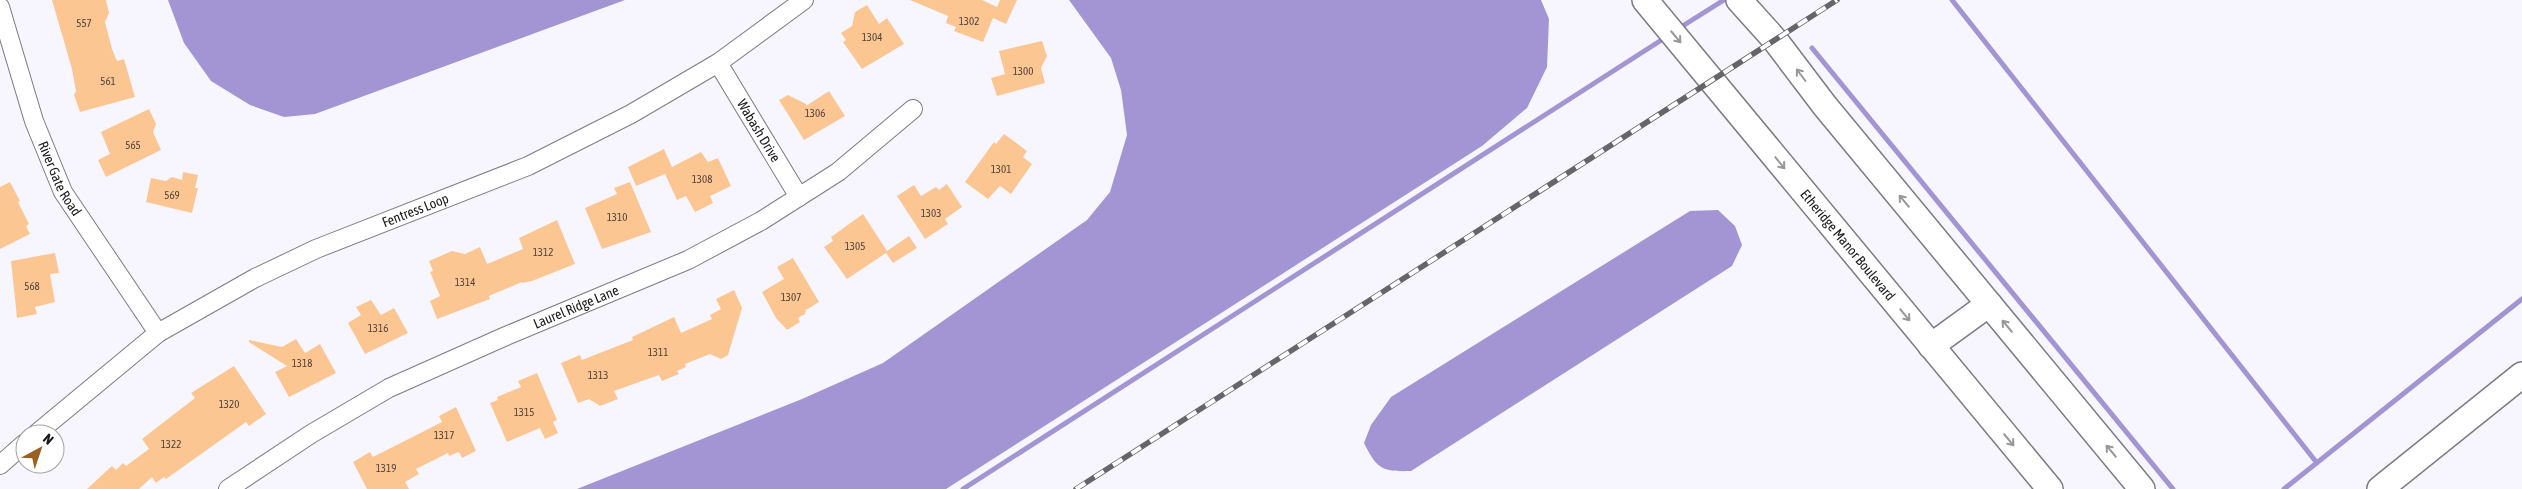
<svg xmlns="http://www.w3.org/2000/svg" width="2522" height="489" font-family="'Asap Condensed',sans-serif">
	<style>
		.water { fill: #a395d3 }
		.lines { fill: none; stroke-linecap: round; stroke-linejoin: round }
		.stream { stroke: #a395d3; stroke-width: 5 }
		.building { fill: #fcc693 }
		.street-casing { stroke: #7c7a83; stroke-width: 20 }
		.secondary-casing { stroke: #7c7a83; stroke-width: 28 }
		.street { stroke: #fff; stroke-width: 18 }
		.secondary { stroke: #fff; stroke-width: 25 }
		.rail-casing { stroke: #66656a; stroke-width: 5.5 }
		.rail { stroke: #fff; stroke-width: 4; stroke-dasharray: 11; stroke-linecap: butt }
		.oneway { stroke: #989899 }
		.labels { text-anchor: middle; stroke-width: 4.5; stroke-linejoin: round; paint-order: stroke }
		.number-label { font-size: 11px; fill: #52443a }
		.street-label { font-size: 14px; fill: #19191c; stroke: #fff }
	</style>
	<rect width="100%" height="100%" fill="#f7f6fe"/>
	<path class="water" d="M168 0H625L315 114 284 117 250 105 211 81 184 43Z
		M1069 0H1541L1549 19 1547 67 1527 108 1482 146 946 489H577L802 399 883 363 1087 220 1110 192 1127 135 1121 90 1111 58Z
		M1718 210 1735 226 1742 245 1732 266 1411 471C1382 472 1377 469 1364 443L1371 425 1391 397 1690 211Z"/>
	<g class="lines">
		<path class="stream" d="M1952 0 2317 463
			M1681 27 1724 0
			M1812 48 2173 489
			M963 489 1663 39
			M2284 489 2522 299"/>
	</g>
	<path class="building" d="M52 0H106L109 13 105 22 112 49 117 61 124 59 135 97 80 112 74 95 76 91 72 69Z
		M910 0H982L997 7 1000 0H1017L1006 24 993 18 983 42 954 31 956 27 946 23 948 16Z
		M867 5 879 24 887 18 904 44 862 69 843 42 846 40 841 33 852 26 855 12Z
		M1042 41 1047 56 1041 68 1045 83 997 96 991 78 1005 74 999 51Z
		M829 91 845 116 804 140 779 100 788 95 806 104V106Z
		M149 109 156 124 153 132 161 150 106 177 98 160 110 154 101 132Z
		M1004 134 1027 151 1023 157 1032 164 1011 194 1000 186 988 199 965 182 994 142 996 144Z
		M664 149 672 167 701 152 708 162 718 158 731 186 710 196 713 203 695 212 686 196 677 200 665 174 636 186 628 167Z
		M183 172 198 175 195 188H198L192 213 146 202 151 178 166 181 172 177 182 180Z
		M10 182 20 201 18 202 29 224 26 226 30 234 0 249V187Z
		M630 182 651 232 602 249 585 208 617 194 614 188Z
		M947 184 962 207 945 219 948 224 925 239 897 196 914 185 921 196 936 187 939 190Z
		M863 214 887 251 909 236 917 248 893 263 886 253 847 279 824 247 833 241 831 237Z
		M557 220 575 264 532 281 522 283V282L489 296 490 299 437 319 430 301 440 296 430 272 433 271 429 261 452 251 465 254 480 247 487 264 523 249 519 238Z
		M55 253 59 273 50 274 55 302 35 307 37 314 17 318 11 261Z
		M793 258 819 302 806 310 805 314 798 318 800 322 787 330 776 318 762 292 784 279 777 267Z
		M734 290 742 308 728 355 721 359 710 354 685 364 686 367 677 371 679 374 662 381 659 375 614 391 618 399 600 406 589 399 578 403 561 363 580 355 582 360 633 340 632 337 674 317 681 333 712 319 710 315 721 309 716 299Z
		M371 300 381 315 394 308 408 333 365 354 348 323 361 315 356 307Z
		M296 339 305 353 320 344 336 373 289 397 275 372 287 366 249 342V340L282 347Z
		M234 366 266 414 249 426 246 422 166 479 164 477 156 483 152 477 139 489H87L112 466 116 470 123 463 126 466 149 449 142 439 195 398 191 393Z
		M537 373 557 420 553 422 558 433 545 439 540 428 507 442 490 403 498 400 497 397 521 387 518 381Z
		M456 407 476 451 462 458 459 452 449 456 448 453 416 469 419 474 405 482 409 489H367L353 462 370 452 373 457 442 422 439 416Z"/>
	<g class="lines">
		<defs>
			<g id="street">
				<path id="s1" d="M0 7 34 121 63 192 158 333"/>
				<path id="s2" d="M718 63 799 197"/>
				<path id="s3" d="M36 434 158 333 255 278 316 249 528 166 631 114 718 63 804 0"/>
				<path d="M0 465 25 443"/>
				<path id="s4" d="M228 489 311 434 389 388 506 336 688 260 761 221 838 172 913 109"/>
			</g>
			<g id="secondary">
				<path id="s5" d="M1645 0 2050 489"/>
				<path d="M1739 0 1775 40 1825 106 2142 489"/>
				<path d="M1931 346 1989 304"/>
				<path d="M2380 489 2522 375"/>
			</g>
		</defs>
		<use href="#street" class="street-casing"/>
		<use href="#secondary" class="secondary-casing"/>
		<use href="#street" class="street"/>
		<use href="#secondary" class="secondary"/>
		<defs>
			<path id="rail" d="M1076 489 1837 0"/>
		</defs>
		<use href="#rail" class="rail-casing"/>
		<use href="#rail" class="rail"/>
	</g>
	<defs><path id="oneway-shaft" d="M-6 0H5M1.5-3L5.5 0L1.5 3" fill="none" stroke-width="1.6" stroke-linecap="round" stroke-linejoin="round" transform="scale(1.25)"/></defs>
	<g class="oneway">
		<use href="#oneway-shaft" transform="translate(1676 37) rotate(50)"/>
		<use href="#oneway-shaft" transform="translate(1801 75) rotate(-127)"/>
		<use href="#oneway-shaft" transform="translate(1780 163) rotate(51)"/>
		<use href="#oneway-shaft" transform="translate(1904 201) rotate(-130)"/>
		<use href="#oneway-shaft" transform="translate(1905 315) rotate(50)"/>
		<use href="#oneway-shaft" transform="translate(2007 326) rotate(-130)"/>
		<use href="#oneway-shaft" transform="translate(2009 440) rotate(50)"/>
		<use href="#oneway-shaft" transform="translate(2111 451) rotate(-130)"/>
	</g>
	<g class="labels">
		<g class="number-label">
			<text x="969" y="25">1302</text>
			<text x="84" y="27">557</text>
			<text x="872" y="41">1304</text>
			<text x="1023" y="75">1300</text>
			<text x="108" y="85">561</text>
			<text x="815" y="117">1306</text>
			<text x="133" y="149">565</text>
			<text x="1001" y="173">1301</text>
			<text x="702" y="183">1308</text>
			<text x="172" y="199">569</text>
			<text x="931" y="217">1303</text>
			<text x="617" y="221">1310</text>
			<text x="855" y="250">1305</text>
			<text x="543" y="256">1312</text>
			<text x="465" y="286">1314</text>
			<text x="32" y="290">568</text>
			<text x="791" y="301">1307</text>
			<text x="378" y="332">1316</text>
			<text x="658" y="356">1311</text>
			<text x="302" y="367">1318</text>
			<text x="598" y="379">1313</text>
			<text x="229" y="408">1320</text>
			<text x="524" y="416">1315</text>
			<text x="444" y="439">1317</text>
			<text x="171" y="448">1322</text>
			<text x="386" y="472">1319</text>
		</g>
		<g class="street-label">
			<text dy="5" stroke="none"><textPath href="#s2" startOffset="79">Wabash Drive</textPath></text>
			<text dy="5" stroke="none"><textPath href="#s1" startOffset="182">River Gate Road</textPath></text>
			<text dy="5" stroke="none"><textPath href="#s3" startOffset="444">Fentress Loop</textPath></text>
			<text dy="5" stroke="none"><textPath href="#s5" startOffset="318">Etheridge Manor Boulevard</textPath></text>
			<text dy="5" stroke="none"><textPath href="#s4" startOffset="394">Laurel Ridge Lane</textPath></text>
		</g>
	</g>
	<g transform="translate(40 449) rotate(40)"><circle r="24" fill="#ffffff" stroke="#a3a3a4"/>
	<path d="M0-4L9 19L0 12L-9 19Z" fill="#9a601f"/>
	<text y="-8" font-size="14" font-weight="bold" text-anchor="middle" fill="#19191c">N</text>
	</g>
</svg>
